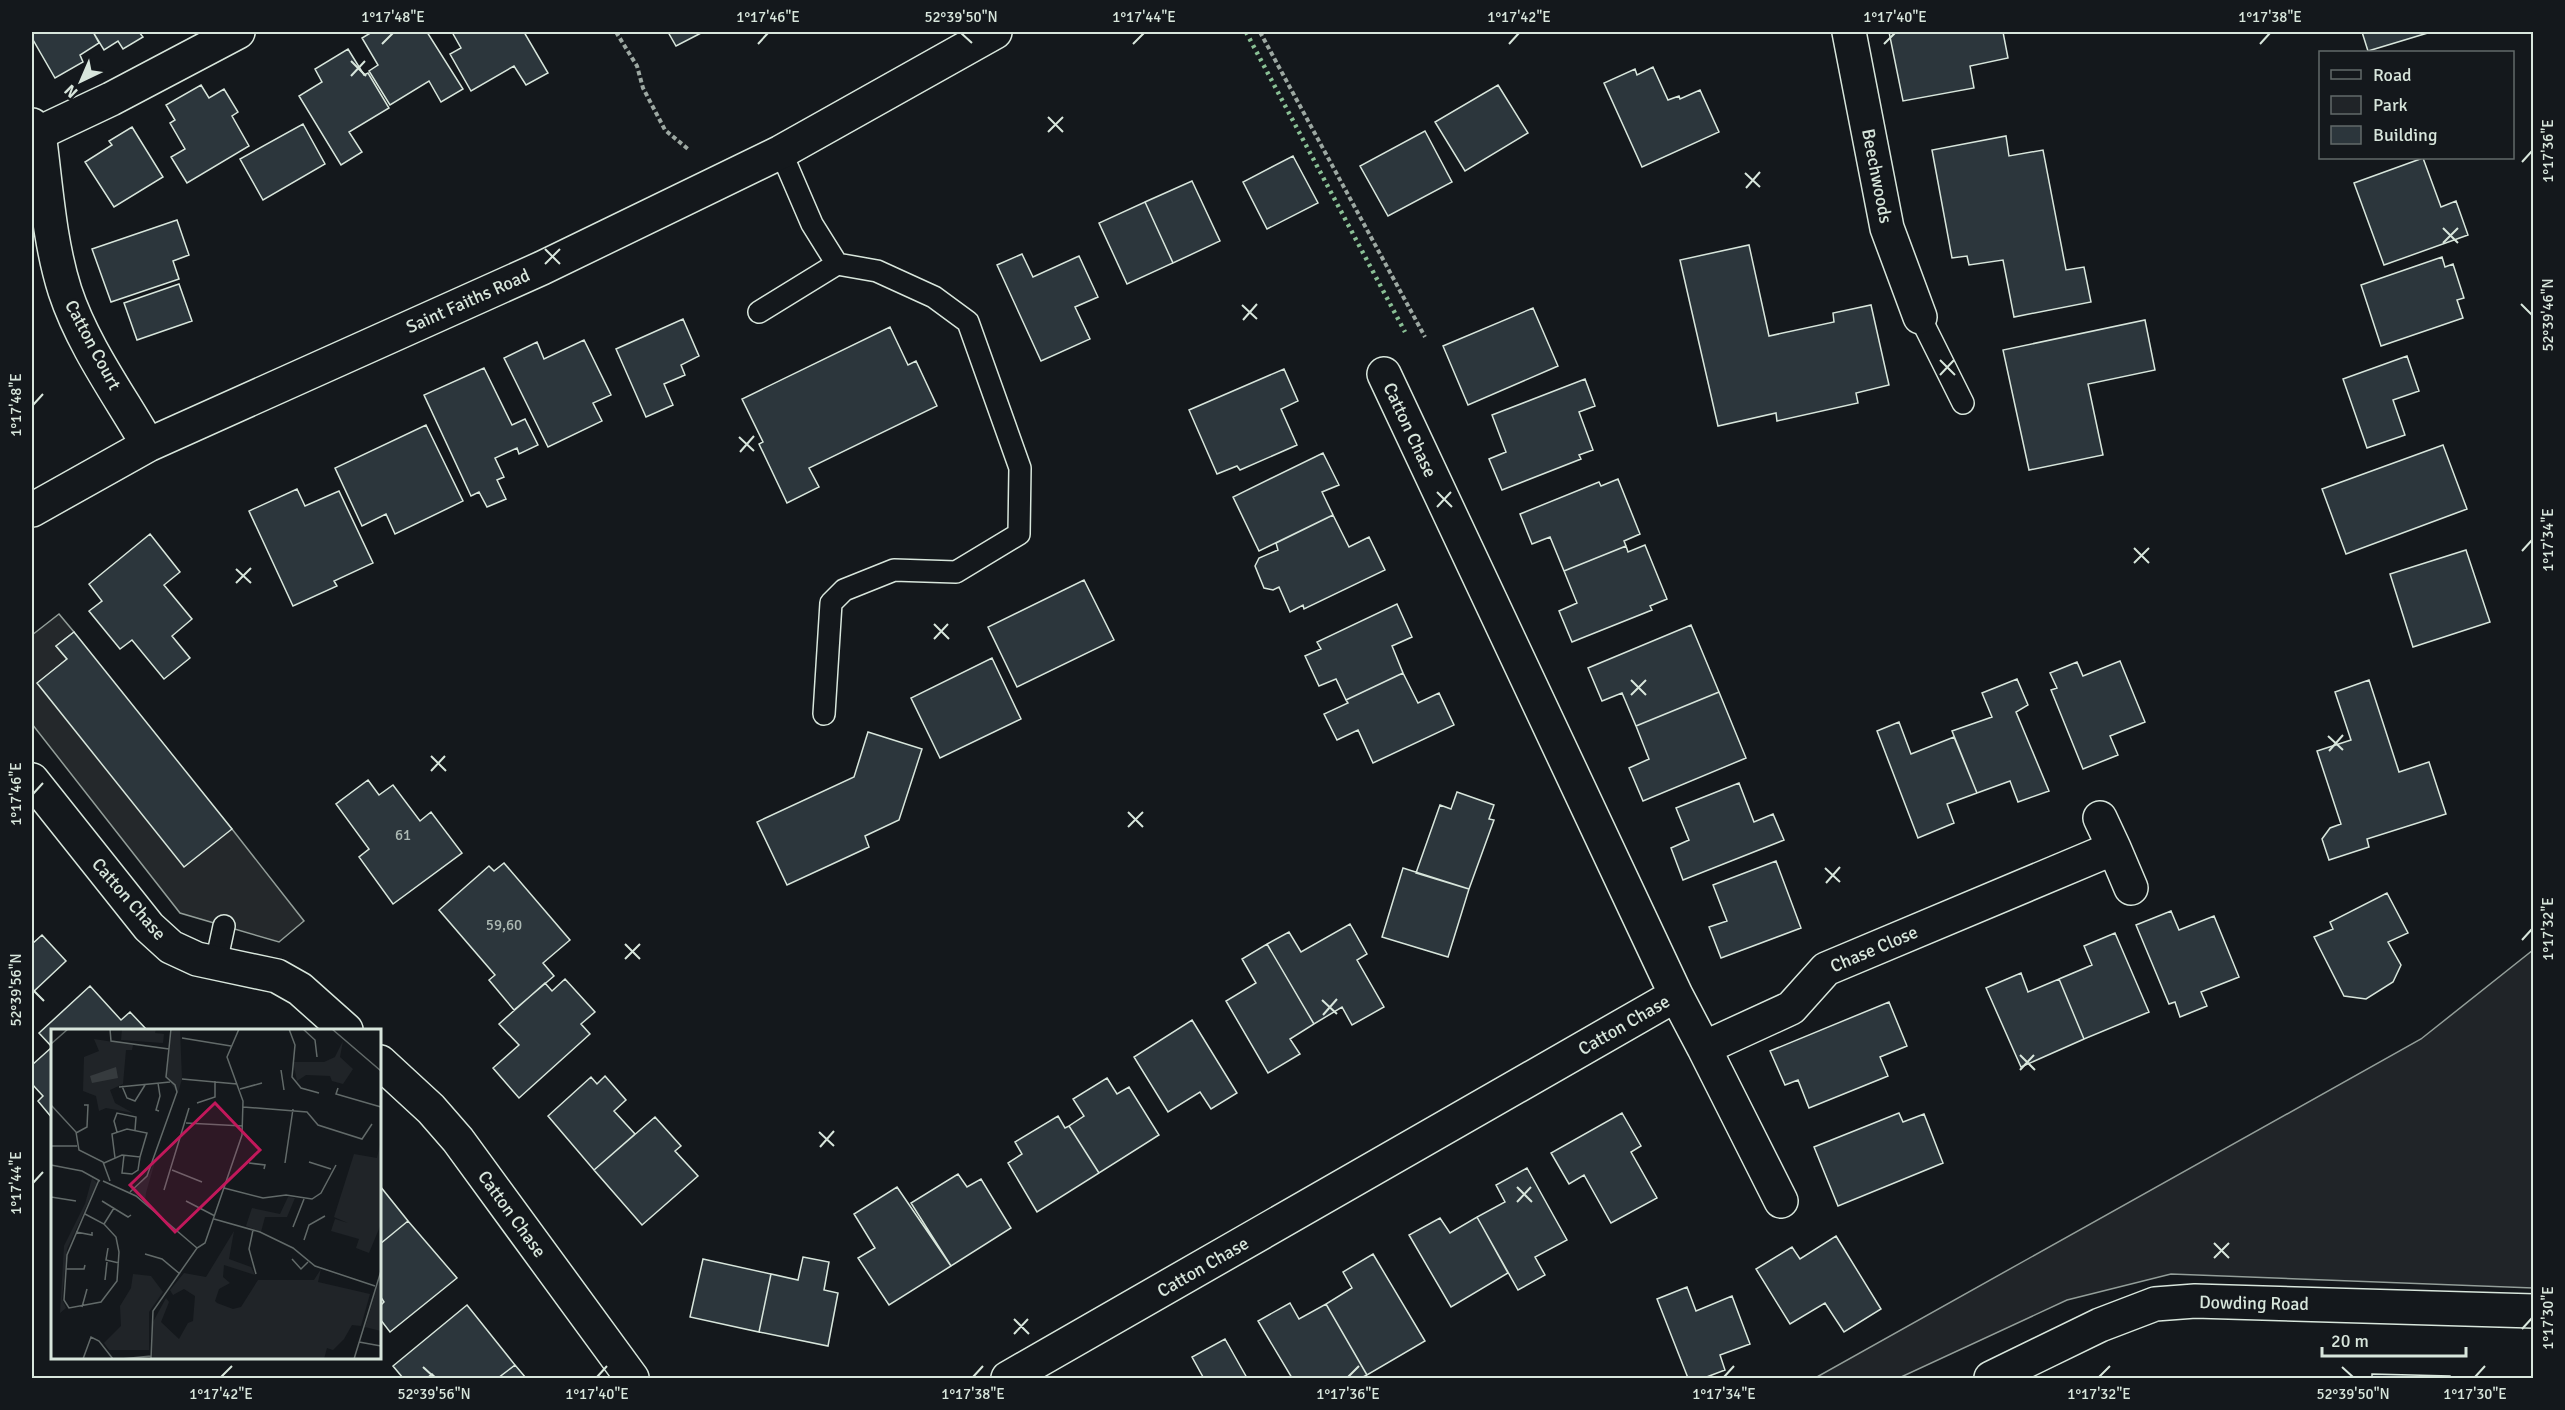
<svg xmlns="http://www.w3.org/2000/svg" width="2565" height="1410" font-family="Signika,sans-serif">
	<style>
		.green { fill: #202428; stroke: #939e99; stroke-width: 1.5 }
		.parking { fill: #24282b; stroke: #939e99; stroke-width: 1.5 }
		.building { fill: #2c363c; stroke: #d8e6dc; stroke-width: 1.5 }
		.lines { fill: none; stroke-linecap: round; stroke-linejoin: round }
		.service-casing { stroke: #d8e6dc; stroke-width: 24 }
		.minor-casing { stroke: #d8e6dc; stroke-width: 36 }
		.path { stroke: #9da8a2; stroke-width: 4; stroke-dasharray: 4.5 3; stroke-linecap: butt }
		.service { stroke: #14181c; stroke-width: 21 }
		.minor { stroke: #14181c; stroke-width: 33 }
		.hedge { stroke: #8ac095; stroke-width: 4.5; stroke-dasharray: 3 4.5; stroke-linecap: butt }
		.ticks { fill: none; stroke: #d8e6dc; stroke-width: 2 }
		.labels { text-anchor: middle; stroke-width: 4.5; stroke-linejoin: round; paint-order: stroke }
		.number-label { font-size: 15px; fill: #adbab4 }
		.street-label { font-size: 18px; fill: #d8e6dc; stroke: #14181c }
		.inset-road { fill: none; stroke: #626a69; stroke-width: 1.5 }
		.view { fill: #c2185b; fill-opacity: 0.15; stroke: #c2185b; stroke-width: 3 }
		.inset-edge { fill: none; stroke: #d8e6dc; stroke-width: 3 }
		.neatline { fill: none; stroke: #d8e6dc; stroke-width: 2 }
		.ticks-label { font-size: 15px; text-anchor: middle; fill: #d8e6dc }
	</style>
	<rect width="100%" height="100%" fill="#14181c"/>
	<path class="green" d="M2533 950V1288L2171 1274 2067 1300 1899 1378H1815L2421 1039Z"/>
	<path class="parking" d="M59 614 74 632 56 646 67 659 38 683 232 829 304 921 279 942 180 913 32 724V635Z"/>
	<path class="building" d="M32 32H93L99 43 80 55 83 62 55 78 32 38Z
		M93 32H139L143 37 123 49 118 41 104 50Z
		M372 32H427L463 89 441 102 429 81 390 105 369 71 378 65 362 38Z
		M452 32H524L548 73 526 85 514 66 471 91 450 54 461 48Z
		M668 32H703L676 46Z
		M1889 32H2003L2008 58 1970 66 1974 88 1903 101Z
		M2362 32H2431L2368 51Z
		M348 49 364 75 368 73 389 108 349 132 362 152 341 165 299 96 322 82 315 69Z
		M1653 67 1668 100 1679 96 1680 99 1700 90 1719 132 1642 167 1604 83 1635 69 1637 75Z
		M201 85 209 98 224 89 238 112 232 116 249 146 187 183 171 157 185 149 170 123 175 120 166 105Z
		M1498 85 1528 133 1465 171 1435 122Z
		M303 124 325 164 263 200 240 159Z
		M132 127 163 177 114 207 85 162 112 145 109 141Z
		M1425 131 1452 182 1388 216 1360 166Z
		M2006 136 2009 156 2043 150 2066 270 2084 267 2091 302 2014 317 2003 260 1969 265 1967 256 1952 258 1932 150Z
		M1293 156 1318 203 1267 229 1243 182Z
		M2423 158 2441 207 2456 201 2468 235 2384 265 2354 183Z
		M1192 181 1220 241 1173 263 1145 202Z
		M1145 202 1173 263 1127 284 1099 223Z
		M177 220 189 255 173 261 179 279 111 302 92 249Z
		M1749 245 1769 336 1834 322 1833 313 1871 305 1889 385 1856 393 1858 403 1777 421 1776 413 1718 426 1680 260Z
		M1022 254 1033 277 1079 256 1098 297 1075 307 1090 339 1041 361 997 265Z
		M2442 257 2445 267 2453 264 2464 298 2457 300 2463 318 2381 346 2361 285Z
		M179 284 192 321 137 340 124 303Z
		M1533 308 1558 366 1468 405 1443 346Z
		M683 319 699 356 681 365 685 375 664 384 673 405 646 417 616 349Z
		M2145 320 2155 370 2088 384 2103 455 2029 470 2003 350Z
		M890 327 908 365 916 361 937 406 809 468 819 487 787 503 759 444 763 442 742 399Z
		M584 340 611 395 593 403 602 421 548 447 504 358 537 342 544 359Z
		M2407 356 2419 391 2393 400 2405 435 2367 448 2343 379Z
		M484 368 512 425 525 419 538 445 519 454 517 448 495 458 504 477 497 480 506 499 487 507 479 492 471 496 424 395Z
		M1284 369 1298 401 1281 409 1297 445 1240 470 1237 466 1217 474 1189 410Z
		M1585 379 1595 406 1579 412 1593 450 1579 455 1581 459 1502 490 1489 459 1506 452 1492 415Z
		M426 425 463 501 395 534 386 514 362 526 335 468Z
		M2443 445 2467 509 2346 554 2322 489Z
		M1323 453 1339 485 1322 492 1333 515 1259 551 1233 497Z
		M1618 479 1640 534 1624 541 1626 546 1564 571 1550 537 1532 544 1520 514 1599 482 1601 486Z
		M297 489 305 506 339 491 373 563 334 581 337 586 293 606 249 511Z
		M1333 515 1349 547 1369 537 1385 570 1304 609 1303 605 1290 612 1279 587 1273 590 1264 588 1255 566 1259 558 1278 550 1276 543Z
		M150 534 180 572 164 585 192 619 172 636 190 658 164 679 132 640 120 649 89 611 102 601 89 584Z
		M1645 545 1667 599 1650 606 1652 610 1572 642 1559 611 1577 603 1564 571 1626 546 1628 552Z
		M2466 550 2490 622 2413 647 2390 574Z
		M1084 580 1114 640 1017 687 988 627Z
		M1397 604 1412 637 1392 646 1403 673 1346 700 1336 679 1319 686 1305 656 1321 649 1317 642Z
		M1691 625 1719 692 1636 726 1622 693 1602 701 1588 668Z
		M74 632 232 829 184 867 37 683 67 659 56 646Z
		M992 658 1021 719 940 758 911 698Z
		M2120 661 2145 722 2110 736 2118 755 2083 769 2051 690 2057 688 2050 673 2077 662 2083 676Z
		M1403 673 1418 703 1439 693 1454 725 1373 763 1358 730 1337 740 1324 714 1348 703 1346 700Z
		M2017 679 2028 705 2016 712 2049 791 2018 802 2010 781 1977 793 1952 731 1992 717 1982 693Z
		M2369 680 2399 772 2429 762 2446 814 2367 839 2369 847 2329 860 2322 839 2330 828 2341 824 2317 751 2351 740 2335 692Z
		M1719 692 1746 758 1643 801 1629 768 1649 759 1636 726Z
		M1899 722 1911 754 1954 737 1977 793 1947 804 1954 823 1918 838 1877 731Z
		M868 732 922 749 899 820 865 836 869 847 787 885 757 822 854 777Z
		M368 780 379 795 393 785 420 821 431 812 462 853 393 904 359 857 369 849 336 804Z
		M1739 783 1754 822 1773 814 1784 840 1683 880 1671 848 1689 840 1676 808Z
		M1457 792 1494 805 1489 819 1494 820 1469 889 1416 873 1440 805 1451 809Z
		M1776 861 1801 928 1721 958 1709 927 1727 921 1713 885Z
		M504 863 570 940 543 963 554 976 514 1010 489 980 495 975 439 910 489 866 494 871Z
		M1403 868 1469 889 1448 957 1382 937Z
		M2387 893 2408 933 2388 942 2401 965 2393 982 2366 999 2344 996 2314 937 2333 929 2330 922Z
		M2171 911 2179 930 2214 916 2239 977 2201 992 2207 1006 2180 1017 2175 1002 2169 1004 2136 925Z
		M1350 924 1367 954 1357 960 1384 1007 1352 1025 1342 1007 1314 1024 1267 944 1289 932 1301 952Z
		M2115 933 2149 1012 2084 1039 2059 979 2092 965 2084 946Z
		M42 935 66 961 32 993V944Z
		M1267 944 1314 1024 1290 1039 1300 1054 1268 1073 1226 1001 1256 983 1242 959Z
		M2021 973 2028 992 2059 979 2084 1039 2021 1067 1986 988Z
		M565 979 595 1012 581 1024 590 1034 519 1098 493 1068 519 1045 499 1024 545 983 552 991Z
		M90 986 121 1020 130 1012 147 1030H52V1118L38 1101 43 1096 32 1084V1065L52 1047 39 1033Z
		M1889 1002 1907 1046 1880 1057 1888 1076 1809 1108 1798 1080 1785 1085 1770 1051Z
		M1192 1020 1237 1093 1211 1109 1200 1092 1168 1112 1134 1057Z
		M605 1076 626 1100 614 1111 635 1134 594 1170 548 1116 591 1077 597 1084Z
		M1107 1078 1117 1094 1129 1087 1159 1135 1099 1173 1069 1126 1084 1116 1073 1099Z
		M1622 1113 1641 1146 1631 1152 1657 1198 1611 1223 1584 1175 1569 1184 1551 1153Z
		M1899 1113 1903 1122 1924 1114 1943 1163 1838 1206 1814 1147Z
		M1058 1116 1065 1128 1069 1126 1099 1173 1037 1212 1008 1163 1022 1154 1015 1142Z
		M655 1117 681 1146 675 1151 698 1176 642 1225 594 1170Z
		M1527 1168 1567 1240 1535 1257 1545 1275 1518 1290 1477 1217 1505 1202 1496 1185Z
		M958 1174 967 1187 981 1179 1011 1228 951 1266 911 1203Z
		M380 1186 408 1221 380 1244Z
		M897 1187 951 1266 889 1305 858 1258 875 1248 854 1214Z
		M1477 1217 1508 1273 1451 1307 1409 1235 1440 1218 1450 1233Z
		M408 1221 457 1278 390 1332 380 1319V1306L384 1302 380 1296V1244Z
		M1836 1236 1881 1309 1844 1332 1825 1303 1790 1324 1756 1269 1792 1247 1800 1259Z
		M1373 1254 1425 1341 1367 1375 1326 1304 1352 1288 1343 1272Z
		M803 1257 829 1262 824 1290 838 1293 828 1346 759 1332 771 1274 798 1280Z
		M703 1259 771 1274 759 1332 690 1317Z
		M1687 1287 1696 1311 1732 1296 1750 1344 1720 1355 1725 1370 1704 1378H1688L1657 1299Z
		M1290 1303 1299 1319 1326 1304 1367 1375 1361 1378H1292L1258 1321Z
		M467 1305 515 1365 498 1378H436L432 1374 427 1378H403L393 1366Z
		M1225 1339 1247 1378H1200L1203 1377 1192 1357Z
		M515 1365 526 1378H498Z
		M2372 1374 2450 1376V1378H2372Z"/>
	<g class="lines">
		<defs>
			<path id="service" d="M781 152 812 224 837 264 877 271 934 297 968 322 1020 468 1019 534 956 572 894 570 844 590 831 603 824 714
				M759 312 837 264
				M1920 317 1963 403
				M216 963 224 926"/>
			<path id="minor" d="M1849 32 1887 228 1920 317
				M32 125 39 133C46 185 49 241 65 291 83 346 120 396 148 445
				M39 133 111 99 238 32
				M1384 374 1676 995 1704 1048 1791 1008 1826 969 2114 848 2100 818
				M32 510 148 445 542 268 781 152 995 32
				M32 780 149 927 171 947 197 959 277 976 300 989 346 1030
				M2114 848 2131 888
				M1704 1048 1781 1201
				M380 1062 431 1109 458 1140 632 1378
				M1008 1378 1676 995
				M1991 1378 2100 1325 2155 1304 2195 1301 2534 1311"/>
		</defs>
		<use href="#service" class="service-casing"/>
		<use href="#minor" class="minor-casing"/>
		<path class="path" d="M616 32 637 66 643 88 665 130 688 149
			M1260 32 1425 337"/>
		<use href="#service" class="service"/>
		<use href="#minor" class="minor"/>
		<path class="hedge" d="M1246 32 1405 332"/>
	</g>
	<path class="ticks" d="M961 33 972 43M382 44 393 33M758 44 768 33M1133 44 1144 33M1509 44 1519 33M1884 44 1895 33M2260 44 2270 33M351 61 366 76M351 76 365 61M1048 117 1063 132M1048 132 1063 117M2522 162 2532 151M1745 173 1760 187M1746 188 1760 172M2443 228 2458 243M2443 243 2458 228M545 249 560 264M545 264 560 249M2521 304 2532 315M1242 305 1257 319M1243 320 1257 304M1940 360 1955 375M1940 375 1954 360M33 405 43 394M739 437 754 451M740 452 754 436M1437 492 1452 507M1437 507 1451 492M2134 548 2149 563M2522 551 2532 540M2134 563 2149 548M236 569 251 583M236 583 251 568M934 624 949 639M934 639 948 624M1631 680 1646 695M1631 695 1646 680M2328 736 2343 750M2329 751 2343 735M431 756 446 771M431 771 445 756M33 794 43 783M1128 812 1143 827M1128 827 1143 812M1825 868 1840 882M1826 883 1840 867M2522 940 2532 929M625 944 640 959M625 959 640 944M33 990 44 1001M1322 1000 1337 1014M1323 1015 1337 999M2020 1055 2035 1070M2020 1070 2034 1055M819 1132 834 1146M820 1147 834 1131M33 1183 43 1172M1517 1187 1532 1202M1517 1202 1531 1187M2214 1243 2229 1258M2214 1258 2229 1243M1014 1319 1029 1334M2522 1329 2532 1318M1014 1334 1028 1319M423 1367 434 1377M2342 1367 2353 1377M221 1377 232 1366M597 1377 607 1366M973 1377 983 1366M1348 1377 1359 1366M1724 1377 1734 1366M2099 1377 2110 1366M2475 1377 2485 1366"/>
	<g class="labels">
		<g class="number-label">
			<text x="403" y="840">61</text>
			<text x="504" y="930">59,60</text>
		</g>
		<g class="street-label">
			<text transform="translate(1877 176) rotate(79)" y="6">Beechwoods</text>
			<text transform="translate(468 301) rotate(-24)" y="6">Saint Faiths Road</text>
			<text transform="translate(93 345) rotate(62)" y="6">Catton Court</text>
			<text transform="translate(1410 430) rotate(65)" y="6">Catton Chase</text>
			<text transform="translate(129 899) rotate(49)" y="6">Catton Chase</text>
			<text transform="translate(1874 949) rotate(-23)" y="6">Chase Close</text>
			<text transform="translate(1624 1025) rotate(-30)" y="6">Catton Chase</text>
			<text transform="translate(512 1214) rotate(54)" y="6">Catton Chase</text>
			<text transform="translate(1203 1267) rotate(-30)" y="6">Catton Chase</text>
			<text transform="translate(2254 1303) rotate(1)" y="6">Dowding Road</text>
		</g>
	</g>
	<g transform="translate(51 1029)">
		<rect width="330" height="330" fill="#14181c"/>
		<path d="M71 0H105L104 4 113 5 112 14 70 11ZM121 0H129L131 50 127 64 115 48ZM43 10 82 16 81 21H75L72 55 59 61 64 74 82 84 55 79 48 82 45 67 32 62 33 28 48 22ZM292 12 289 28 302 40 292 55 281 52 279 47 255 46 246 52 242 33H273L284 28ZM330 111V195L318 224 305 219 308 210 280 202 284 190 297 194 283 188 303 125 326 129ZM107 122 95 164 94 172 81 163 99 144ZM41 149 46 154 16 220 11 270 15 279 9 284 13 217 34 175ZM237 168 244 169 236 188H214L210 203 195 197 201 179 229 185ZM183 202 178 230 200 238 204 246 173 236 172 248 179 254 168 260 164 272 166 274 182 280 190 278 207 251H263L270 240 267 253 319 265 310 297 301 296 293 310 282 321 276 319 273 330H101L102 293 115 269 118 273 110 293 128 310 137 294 142 292 144 267 133 260 122 266 119 261 133 244 155 248ZM82 245 100 247 112 263 98 283V321H58L53 314 70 297 69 277 80 259ZM330 245V302L314 298Z" fill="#202428"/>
		<path d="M65 38 67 49 41 54 39 47Z" fill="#363b3e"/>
		<path class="inset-road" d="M59 0 60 12 118 20M238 0 244 16 241 48 250 59 268 64M252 0 264 11 266 28M281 0 330 42M131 9 180 17M0 15 17 0M230 41 233 61M131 50 186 55M107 54 109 67 105 81 108 82M71 57 76 69 84 72 94 56M68 58 119 53M287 59 285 65 330 78M189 60 211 54M146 74 164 68V52M0 76 25 103 28 121 52 133 59 152M192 78 256 83 267 96 311 110 321 95M135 94 192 97M66 103 63 92 66 84 85 88 84 101M25 104 36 98 37 76H33M0 117H26M73 126 71 144 81 145 87 141 89 128M258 133 280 140M53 134 71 126 89 128 96 104 76 100 61 105 64 129M198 134 214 136 213 140M234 134 242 80M0 136 31 142 49 152M121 141 151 153M52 152 85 167 146 219M173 159 212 169 235 166 261 170 270 164 285 136M113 161 138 79M79 163 96 147 126 63 124 56 115 48 120 0M0 168 25 172M51 172 77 188 80 186M135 172 164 187M34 185 53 195 65 208 68 223 66 252 50 273 18 279 13 271 16 226 48 151M163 190 209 203 242 219 264 237 324 257M53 195 63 179M242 198 253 170M202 201 198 220 205 245M25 203 41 206V203M253 211 258 196 274 187M57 219 55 231 68 234M94 225 111 230 129 245M241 230 250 240 257 233M15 240H33L34 236M54 251 56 233M31 278 36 260M308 313 330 317M32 330 40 308 48 312 62 330M70 330 100 327M100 330 102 282 146 219 154 214 191 106 192 72 176 28 188 0M303 330 330 242"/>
		<path class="view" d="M164 74 209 121 124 203 79 156Z"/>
		<rect width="330" height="330" class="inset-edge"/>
	</g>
	<rect width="2565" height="1410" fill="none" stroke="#14181c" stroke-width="66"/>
	<rect x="2319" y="51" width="195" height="108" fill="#14181c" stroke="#626a69" stroke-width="1.5"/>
	<rect x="2331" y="70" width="30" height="9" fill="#14181c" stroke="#626a69" stroke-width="1.5"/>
	<text x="2373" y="81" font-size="18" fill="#d8e6dc">Road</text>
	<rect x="2331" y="96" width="30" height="18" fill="#202428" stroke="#626a69" stroke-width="1.5"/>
	<text x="2373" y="111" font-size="18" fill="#d8e6dc">Park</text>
	<rect x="2331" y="126" width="30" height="18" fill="#2c363c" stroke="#626a69" stroke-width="1.5"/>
	<text x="2373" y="141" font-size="18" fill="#d8e6dc">Building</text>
	<g transform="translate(81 81) rotate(224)" stroke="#14181c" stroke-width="4.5" paint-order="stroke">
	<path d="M0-4.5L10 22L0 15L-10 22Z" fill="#d8e6dc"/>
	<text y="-9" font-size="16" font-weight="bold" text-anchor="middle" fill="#d8e6dc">N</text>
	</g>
	<path d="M2322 1347v9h144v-9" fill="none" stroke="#d8e6dc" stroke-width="3"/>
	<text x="2331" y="1347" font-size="18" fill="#d8e6dc" stroke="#14181c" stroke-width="4.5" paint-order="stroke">20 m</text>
	<rect x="33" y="33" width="2499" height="1344" class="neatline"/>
	<g class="ticks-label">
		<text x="393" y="22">1°17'48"E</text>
		<text x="768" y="22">1°17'46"E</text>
		<text x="961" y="22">52°39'50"N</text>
		<text x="1144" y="22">1°17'44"E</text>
		<text x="1519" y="22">1°17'42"E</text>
		<text x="1895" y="22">1°17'40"E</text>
		<text x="2270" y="22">1°17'38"E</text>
		<text transform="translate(2548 151) rotate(-90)" y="5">1°17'36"E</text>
		<text transform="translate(2548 315) rotate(-90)" y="5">52°39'46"N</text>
		<text transform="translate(16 405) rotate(-90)" y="5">1°17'48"E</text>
		<text transform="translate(2548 540) rotate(-90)" y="5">1°17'34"E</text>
		<text transform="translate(16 794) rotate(-90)" y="5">1°17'46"E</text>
		<text transform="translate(2548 929) rotate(-90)" y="5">1°17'32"E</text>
		<text transform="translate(16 990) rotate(-90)" y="5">52°39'56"N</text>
		<text transform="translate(16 1183) rotate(-90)" y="5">1°17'44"E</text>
		<text transform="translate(2548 1318) rotate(-90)" y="5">1°17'30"E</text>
		<text x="221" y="1399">1°17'42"E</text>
		<text x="434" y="1399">52°39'56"N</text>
		<text x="597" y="1399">1°17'40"E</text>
		<text x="973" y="1399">1°17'38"E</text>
		<text x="1348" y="1399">1°17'36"E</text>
		<text x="1724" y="1399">1°17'34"E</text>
		<text x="2099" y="1399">1°17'32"E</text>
		<text x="2353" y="1399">52°39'50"N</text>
		<text x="2475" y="1399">1°17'30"E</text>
	</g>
</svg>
